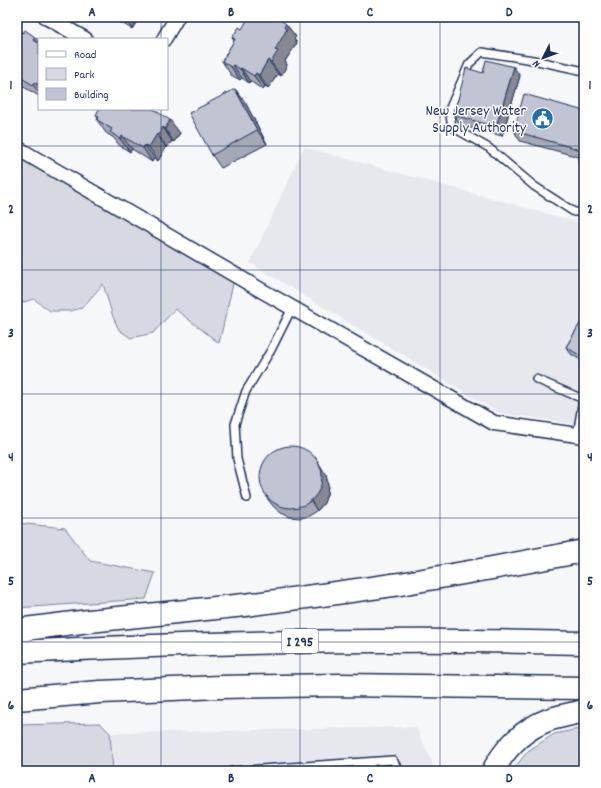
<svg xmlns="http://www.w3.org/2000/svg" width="601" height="788" font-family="Dekko,sans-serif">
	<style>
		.built { fill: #e6e8ee }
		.green { fill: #d6d9e2; stroke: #7884a0 }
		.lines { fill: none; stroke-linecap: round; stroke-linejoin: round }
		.service-casing { stroke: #1b2f5e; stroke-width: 10 }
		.minor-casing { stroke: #1b2f5e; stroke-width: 17 }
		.motorway-casing { stroke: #1b2f5e; stroke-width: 25 }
		.service { stroke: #fff; stroke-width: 7 }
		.minor { stroke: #fff; stroke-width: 14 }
		.motorway { stroke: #fff; stroke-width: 22 }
		.wall { fill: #a5a9b5; stroke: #1b2f5e }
		.shaded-wall { fill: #868994; stroke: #1b2f5e }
		.building { fill: #c0c4d3; stroke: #1b2f5e }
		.grid { fill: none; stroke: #1b2f5e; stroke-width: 1; stroke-opacity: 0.55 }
		.labels { text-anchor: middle; stroke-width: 3; stroke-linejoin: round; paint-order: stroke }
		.shield { fill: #fff; stroke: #5f6d8e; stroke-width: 1 }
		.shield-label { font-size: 14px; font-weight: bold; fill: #1b2f5e }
		.poi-label { font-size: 15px; fill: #1b2f5e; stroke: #fff; text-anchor: end }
		.neatline { fill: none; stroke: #1b2f5e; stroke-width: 1.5 }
		.grid-label { font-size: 13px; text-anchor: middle; font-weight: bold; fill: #1b2f5e }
	</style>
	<rect width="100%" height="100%" fill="#f6f7f9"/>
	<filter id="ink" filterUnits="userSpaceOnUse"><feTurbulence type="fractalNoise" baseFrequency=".025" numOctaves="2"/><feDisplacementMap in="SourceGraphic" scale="8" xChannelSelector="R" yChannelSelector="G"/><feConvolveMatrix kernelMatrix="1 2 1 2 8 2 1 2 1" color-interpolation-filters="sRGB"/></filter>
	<g filter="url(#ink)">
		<path class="built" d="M304 147 584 224V425L499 413 250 263Z
			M416 727 436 771H113L110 733Z"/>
		<path class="green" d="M17 142 237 267 219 343 175 309 153 333 131 338 119 330 113 317 103 284 82 308 70 311H50L34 299 17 304Z
			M17 523 65 528 90 561 155 573 146 599 17 608Z
			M100 723 110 733 113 771H17V725Z
			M584 728V771H512L528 751 554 734Z"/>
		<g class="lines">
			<defs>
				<path id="service" d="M584 71 533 60 482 52 469 64 449 110 452 127 489 148 534 186 574 212H584
					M536 379 583 399 577 435
					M247 498 237 459 235 424 246 391 271 350 292 308
					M371 762V771
					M231 771 393 760 399 771"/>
				<path id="minor" d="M46 17 85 39
					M164 39 177 17
					M17 148 259 289 494 423 584 436"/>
				<path id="motorway" d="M17 630 89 621 245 605 322 595 400 584 492 568 584 551
					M17 652C206 642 395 638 584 643
					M17 699 100 692 220 687 340 685 584 688
					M493 771C505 748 524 729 548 720 560 716 572 714 584 711"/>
			</defs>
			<use href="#service" class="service-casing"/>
			<use href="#minor" class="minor-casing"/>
			<use href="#motorway" class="motorway-casing"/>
			<use href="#service" class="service"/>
			<use href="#minor" class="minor"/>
			<use href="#motorway" class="motorway"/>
		</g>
		<path class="wall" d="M111 17H140L132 29Z
			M286 24 296 37 294 39 297 43 285 61 287 65 281 76 278 74 268 88 265 86 263 90 250 81 249 83 242 78 240 80 231 75 222 61 234 41 232 38 242 29Z
			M17 29 39 42V96L22 86 20 89 17 87Z
			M483 73 520 76 502 136 460 125 454 115Z
			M235 89 245 102 267 144 221 168 212 155Z
			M153 109 180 133 174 142 172 141 167 148 166 147 158 161 154 158 152 162 132 149 130 152 119 145 114 138 106 133 97 120 98 118 96 115Z
			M584 111V171L578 162 579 157 520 141 514 131Z
			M584 317V362L571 354 566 347Z
			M315 457 326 475 328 485 327 494 324 503 317 511 309 516 300 518 290 517 281 513 273 506 266 497Z"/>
		<path class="shaded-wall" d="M124 17H140L132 29Z
			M286 24 296 37 294 39 297 43 285 61 287 65 281 76 271 62 275 50 284 27Z
			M35 37 39 42V48L33 40Z
			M268 60 278 74 268 88 259 75Z
			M233 65 242 78 240 80 231 67Z
			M514 67 520 76 502 136 496 127Z
			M241 68 250 81 249 83 240 69Z
			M256 73 265 86 263 90 254 76Z
			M17 78 22 86 20 89 17 85Z
			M35 82 39 87V93L33 85Z
			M235 89 245 102 267 144 257 130Z
			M170 120 180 133 174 142 165 129Z
			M163 127 172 141 167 148 158 135Z
			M157 134 166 147 158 161 149 147Z
			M122 136 132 149 130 152 120 139Z
			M145 145 154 158 152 162 143 148Z
			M315 457 326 475 328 485 327 494 324 503 317 511 311 501Z"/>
		<path class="building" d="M249 17H276L286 24 284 27 287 29 275 50 278 51 271 62 268 60 259 75 256 73 254 76 241 68 240 69 233 65 231 67 222 61 235 39 232 38 239 27 242 29Z
			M17 29 23 33 25 30 35 37 33 40 39 43V85L35 82 33 85 17 75Z
			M486 60 514 67 496 127 454 115 466 68 483 73Z
			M235 89 257 130 212 155 189 113Z
			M524 94 584 111V164L578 162 581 150 514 131Z
			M99 109H153L170 120 165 129 163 127 158 135 157 134 149 147 145 145 143 148 122 136 120 139 110 132 112 129 97 120 99 117 96 115Z
			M584 317V358L566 347Z
			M260 477a31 31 0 1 1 62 0a31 31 0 1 1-62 0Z"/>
	</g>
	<path class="grid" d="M161 17V39M300 17V771M440 17V771M161 109V771M17 146H584M17 270H584M17 394H584M17 518H584M17 642H584"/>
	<defs>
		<symbol id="civic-disc" viewBox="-11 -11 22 22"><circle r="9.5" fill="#1f6fb2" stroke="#fff"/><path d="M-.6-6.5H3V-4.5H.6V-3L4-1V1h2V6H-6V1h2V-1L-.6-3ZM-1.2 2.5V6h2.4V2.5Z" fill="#fff"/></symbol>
	</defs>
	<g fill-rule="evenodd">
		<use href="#civic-disc" x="530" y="106" width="25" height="25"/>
	</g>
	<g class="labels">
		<rect class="shield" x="282" y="629" width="36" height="24" rx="3"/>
		<g class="shield-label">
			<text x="300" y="646">I 295</text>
		</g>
		<g class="poi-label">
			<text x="526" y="115">New Jersey Water<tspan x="526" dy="17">Supply Authority</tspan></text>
		</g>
	</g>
	<rect width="601" height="788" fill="none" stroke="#fff" stroke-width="44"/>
	<rect x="38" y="38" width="130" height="72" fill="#ffffff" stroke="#a4acbf"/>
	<rect x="46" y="51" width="20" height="6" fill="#ffffff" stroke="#a4acbf"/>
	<text x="74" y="58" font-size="12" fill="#1b2f5e">Road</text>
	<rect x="46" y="68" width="20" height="12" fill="#d6d9e2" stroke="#a4acbf"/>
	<text x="74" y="78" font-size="12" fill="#1b2f5e">Park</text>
	<rect x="46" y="88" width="20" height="12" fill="#c0c4d3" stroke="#a4acbf"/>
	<text x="74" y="98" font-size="12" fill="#1b2f5e">Building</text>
	<g transform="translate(543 58) rotate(228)" stroke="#ffffff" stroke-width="3" paint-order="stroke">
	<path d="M0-3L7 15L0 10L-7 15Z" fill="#1b2f5e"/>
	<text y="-6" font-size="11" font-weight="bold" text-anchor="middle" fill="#1b2f5e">N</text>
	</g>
	<rect x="22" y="22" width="557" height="744" class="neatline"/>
	<g class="grid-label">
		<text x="92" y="16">A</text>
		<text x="231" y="16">B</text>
		<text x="370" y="16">C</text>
		<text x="509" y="16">D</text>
		<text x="11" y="89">1</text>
		<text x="590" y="89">1</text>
		<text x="11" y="213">2</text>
		<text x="590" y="213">2</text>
		<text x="11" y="337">3</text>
		<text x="590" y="337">3</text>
		<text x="11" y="461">4</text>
		<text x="590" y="461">4</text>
		<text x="11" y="585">5</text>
		<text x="590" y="585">5</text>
		<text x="11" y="709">6</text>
		<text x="590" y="709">6</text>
		<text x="92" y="782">A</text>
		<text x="231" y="782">B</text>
		<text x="370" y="782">C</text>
		<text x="509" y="782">D</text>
	</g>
</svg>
